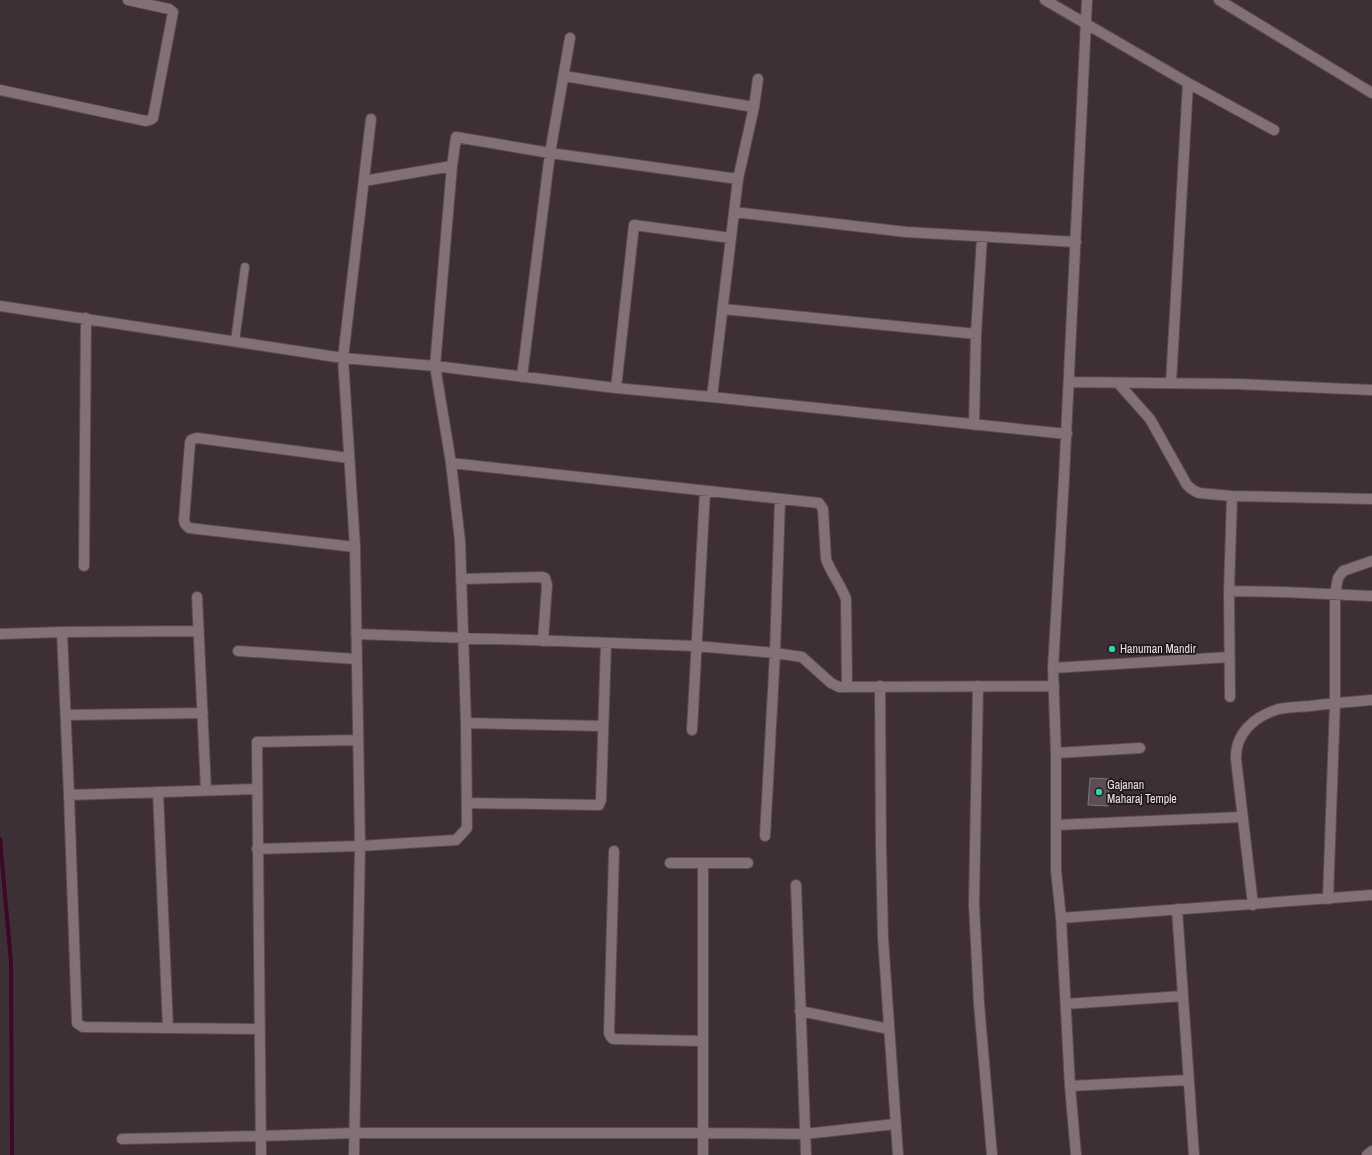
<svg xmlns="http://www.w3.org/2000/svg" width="1372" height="1155" font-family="'Archivo Narrow',sans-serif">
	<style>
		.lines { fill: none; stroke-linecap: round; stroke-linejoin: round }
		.stream { stroke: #3d0727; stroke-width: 4 }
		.building { fill: #5e4d55; stroke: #827078 }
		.service-casing { stroke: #584b51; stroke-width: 10 }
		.minor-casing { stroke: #584b51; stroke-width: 12 }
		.service { stroke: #826f78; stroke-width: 8 }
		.minor { stroke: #826f78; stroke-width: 10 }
		.poi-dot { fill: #34d4a8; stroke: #20191c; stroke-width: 1.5 }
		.labels { text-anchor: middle; stroke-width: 3.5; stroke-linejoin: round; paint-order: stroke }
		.poi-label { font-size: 12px; fill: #ece2e6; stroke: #20191c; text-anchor: start }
	</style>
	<rect width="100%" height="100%" fill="#3e2e36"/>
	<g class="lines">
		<path class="stream" d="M0 839 11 962 12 1155"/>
	</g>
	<path class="building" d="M1090 778 1109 779 1108 806 1088 805Z"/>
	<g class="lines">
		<defs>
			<path id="service" d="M235 341 245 267"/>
			<path id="minor" d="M1045 0 1188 83 1274 130
				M1219 0 1372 93
				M564 76 754 107
				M0 90 146 121 150 120 153 118 173 12 169 9 128 0
				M364 181 452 166
				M734 212 906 232 1076 242
				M0 306 343 358 435 366 616 388 712 397 1067 434
				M723 309 976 334
				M522 377 550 153 570 38
				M1069 382 1237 384 1372 390
				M1118 383 1150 419 1187 485C1191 489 1194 491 1199 493L1232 496 1372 499
				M1171 383 1188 83
				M616 388 634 225 731 238
				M712 397 738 179 754 107 758 79
				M974 425 976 334 982 237
				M349 458 197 438 191 440 190 443 184 520 185 524 189 528 355 547
				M451 463 819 503 823 509 826 559C831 573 841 585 846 599L847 686
				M84 566 86 318
				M461 579 542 577 545 578 547 585 543 641
				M1229 591 1283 592 1372 596
				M197 597 206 790
				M199 631 62 632 69 795 77 1023 83 1027 260 1029
				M0 634 62 632
				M356 634 696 646 775 653 802 657 831 683 839 687 1054 686
				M238 651 356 659
				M1053 668 1229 657
				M880 686 881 846 883 938 898 1155
				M978 686 974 904 979 1004 992 1155
				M1230 697 1229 591 1232 496
				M66 715 203 713
				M466 723 603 726
				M692 730 705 491
				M1056 753 1140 748
				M158 792 168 1028
				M69 795 257 789
				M467 803 599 805 601 800 606 643
				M1056 825 1242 817
				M765 836 775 653 780 499
				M257 849 360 846 456 840 467 828 466 723 460 541 451 463 435 366 452 166 456 137 550 153 738 179
				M614 851 609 1033 611 1037 613 1039 703 1041
				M670 863H748
				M703 863V1133L805 1134 895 1124
				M796 885 806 1155
				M1328 899 1335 702V594L1338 578 1343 571 1372 561
				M1253 905 1236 759C1235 733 1255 716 1279 709 1289 707 1300 707 1310 706 1331 703 1351 702 1372 700
				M1177 909 1194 1155
				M1061 918 1372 895
				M1066 1004 1183 996
				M800 1011 889 1029
				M1070 1086 1189 1080
				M122 1139 261 1136 354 1133H703V1155
				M261 1155 257 742 357 740
				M354 1155 360 846 355 547 343 358 371 119
				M1076 1155 1070 1086 1061 918 1056 870V753L1053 668 1064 478 1087 0
				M1367 1155 1372 1151"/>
		</defs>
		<use href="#service" class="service-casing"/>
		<use href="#minor" class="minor-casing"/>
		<use href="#service" class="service"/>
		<use href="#minor" class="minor"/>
	</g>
	<g class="poi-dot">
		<circle cx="1112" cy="649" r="4"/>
		<circle cx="1099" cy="792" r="4"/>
	</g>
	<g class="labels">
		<g class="poi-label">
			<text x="1120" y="653">Hanuman Mandir</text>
			<text x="1107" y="789">Gajanan<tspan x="1107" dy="14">Maharaj Temple</tspan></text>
		</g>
	</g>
</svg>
